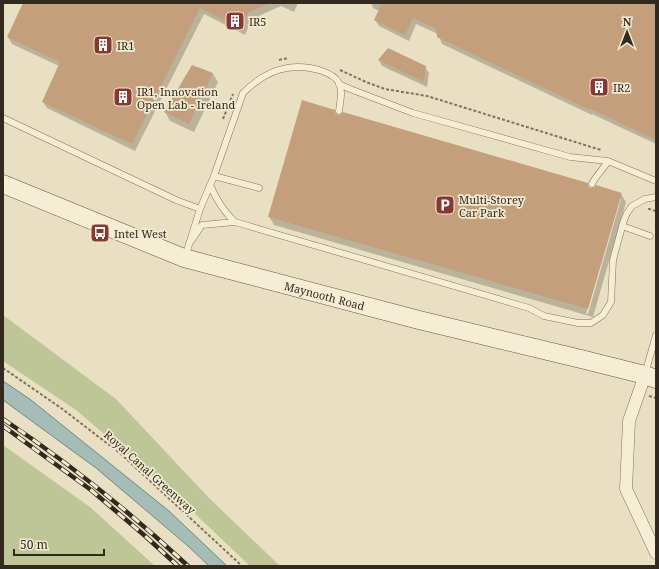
<svg xmlns="http://www.w3.org/2000/svg" width="659" height="569" font-family="'Noto Serif',serif">
  <style>
    .green { fill: #bec698 }
    .water { fill: #a4bdb7; stroke: #6d8a84 }
    .shadow { fill: #0003; fill-rule: evenodd }
    .building { fill: #c49f7c }
    .lines { fill: none; stroke-linecap: round; stroke-linejoin: round }
    .service-casing { stroke: #82725b; stroke-width: 7 }
    .minor-casing { stroke: #82725b; stroke-width: 13 }
    .secondary-casing { stroke: #64543f; stroke-width: 19 }
    .path { stroke: #82725b; stroke-width: 2; stroke-dasharray: 3 2; stroke-linecap: butt }
    .service { stroke: #f5eed5; stroke-width: 6 }
    .minor { stroke: #f5eed5; stroke-width: 12 }
    .secondary { stroke: #f5eed5; stroke-width: 18 }
    .rail-casing { stroke: #332a1e; stroke-width: 4.5 }
    .rail { stroke: #f2ead1; stroke-width: 3; stroke-dasharray: 9; stroke-linecap: butt }
    .labels { text-anchor: middle; dominant-baseline: central; stroke-width: 3.5; stroke-linejoin: round; paint-order: stroke }
    .poi-label { font-size: 11px; fill: #332a1e; stroke: #f2ead1; text-anchor: start }
    .street-label { font-size: 11px; fill: #332a1e; stroke: #f2ead1 }
  </style>
  <rect width="100%" height="100%" fill="#e9e0c3"/>
  <path class="green" d="M 3,315 L 116,399 L 209,498 L 280,566 L 250,566 L 173,493 L 76,410 L 3,361 Z
    M 3,445 L 90,507 L 155,566 L 3,566 Z"/>
  <path class="water" d="M 3,381 L 31,400 L 169,511 L 227,566 L 209,566 L 188,546 L 96,468 L 3,400 Z"/>
  <path class="shadow" d="M 24,3 L 298,3 L 294,12 L 281,6 L 252,19 L 245,35 L 204,14 L 135,151 L 47,108 L 43,102 L 59,66 L 12,44 L 8,37 Z
    M 371,3 L 656,3 L 656,144 L 592,114 L 592,115 L 442,44 L 438,34 L 416,24 L 409,41 L 379,26 L 375,20 L 379,11 L 373,8 Z
    M 379,60 L 425,67 L 429,73 L 427,87 L 382,66 Z
    M 192,66 L 213,74 L 218,82 L 194,132 L 170,121 L 165,112 Z
    M 334,110 L 337,116 L 587,184 L 590,189 L 621,194 L 626,202 L 593,317 L 274,225 L 269,216 ZM 619,199 L 621,199 L 588,314 L 586,314 Z"/>
  <path class="building" d="M 23,3 L 270,3 L 248,13 L 241,29 L 200,8 L 132,144 L 42,102 L 60,62 L 7,37 Z
    M 382,3 L 656,3 L 656,140 L 589,108 L 588,109 L 437,37 L 436,29 L 413,18 L 405,35 L 374,20 Z
    M 388,48 L 426,66 L 424,82 L 378,60 Z
    M 192,65 L 213,73 L 189,124 L 164,112 Z
    M 302,100 L 335,110 L 335,113 L 338,115 L 341,115 L 343,112 L 588,183 L 588,186 L 590,188 L 594,188 L 596,185 L 622,193 L 588,309 L 268,217 Z"/>
  <g class="lines">
    <defs>
      <path id="service" d="M 339,84 L 350,89 L 413,113 L 570,157 L 608,161 L 656,181
        M 3,118 L 176,200 L 200,209 L 214,176 L 243,93 C 266,70 291,61 322,71 C 328,73 336,77 339,83 C 343,91 340,103 339,111
        M 214,176 L 259,188
        M 592,184 C 596,175 603,170 608,161
        M 210,185 C 216,199 223,211 235,222 L 529,308 L 544,316 L 578,323 L 591,323 L 603,315 L 611,302 L 613,260 L 623,223 L 627,213 L 632,206 L 645,199 L 656,197
        M 622,226 L 650,236
        M 189,244 L 202,225 L 235,222
        M 187,251 L 200,209
        M 645,374 L 656,335"/>
      <path id="minor" d="M 645,375 L 629,421 L 626,489 L 656,553"/>
      <g id="secondary">
        <path id="s1" d="M 3,184 L 184,258 L 419,320 L 581,359 L 645,375 L 656,379"/>
      </g>
    </defs>
    <use href="#service" class="service-casing"/>
    <use href="#minor" class="minor-casing"/>
    <use href="#secondary" class="secondary-casing"/>
    <path class="path" d="M 279,60 L 288,58
      M 340,70 L 366,82 L 385,89 L 427,96 L 601,150
      M 223,119 L 233,94
      M 649,208 L 649,209 L 656,211
      M 3,368 L 61,408 L 121,454 L 242,566
      M 649,396 L 656,398"/>
    <use href="#service" class="service"/>
    <use href="#minor" class="minor"/>
    <use href="#secondary" class="secondary"/>
    <defs>
      <path id="rail" d="M 3,419 C 69,463 130,512 188,566
        M 3,426 L 91,490 L 144,535 L 178,566"/>
    </defs>
    <use href="#rail" class="rail-casing"/>
    <use href="#rail" class="rail"/>
  </g>
  <defs>
    <symbol id="building-square" viewBox="-11 -11 22 22"><rect x="-9" y="-9" width="18" height="18" rx="4" fill="#8b3631" stroke="#f2ead1"/><path d="M-4-6H4V6H1V3H-1V6H-4ZM-2.5-4.3h1.7v1.8h-1.7ZM.8-4.3h1.7v1.8H.8ZM-2.5-1h1.7V.8h-1.7ZM.8-1h1.7V.8H.8Z" fill="#fff"/></symbol>
    <symbol id="parking-square" viewBox="-11 -11 22 22"><rect x="-9" y="-9" width="18" height="18" rx="4" fill="#8b3631" stroke="#f2ead1"/><path d="M-3.5-5.5H1a3.5 3.5 0 0 1 0 7H-1V5.5H-3.5ZM-1-3.4V-.6H.8a1.4 1.4 0 0 0 0-2.8Z" fill="#fff"/></symbol>
    <symbol id="bus-square" viewBox="-11 -11 22 22"><rect x="-9" y="-9" width="18" height="18" rx="4" fill="#8b3631" stroke="#f2ead1"/><path d="M-5-6H5V4H4V6H2V4H-2V6H-4V4H-5ZM-3.5-4V0h7V-4ZM-3.5 1.2v1.5H-2V1.2ZM2 1.2v1.5H3.5V1.2Z" fill="#fff"/></symbol>
  </defs>
  <g fill-rule="evenodd">
    <use href="#building-square" x="224" y="10" width="22" height="22"/>
    <use href="#building-square" x="92" y="34" width="22" height="22"/>
    <use href="#building-square" x="588" y="76" width="22" height="22"/>
    <use href="#building-square" x="112" y="86" width="22" height="22"/>
    <use href="#parking-square" x="434" y="194" width="22" height="22"/>
    <use href="#bus-square" x="89" y="222" width="22" height="22"/>
  </g>
  <g class="labels">
    <g class="poi-label">
      <text x="249" y="21">IR5</text>
      <text x="117" y="45">IR1</text>
      <text x="613" y="87">IR2</text>
      <text x="137" y="91">IR1, Innovation<tspan x="137" dy="13">Open Lab - Ireland</tspan></text>
      <text x="459" y="199">Multi-Storey<tspan x="459" dy="13">Car Park</tspan></text>
      <text x="114" y="233">Intel West</text>
    </g>
    <g class="street-label">
      <text stroke="none"><textPath href="#s1" startOffset="341">Maynooth Road</textPath></text>
      <text transform="translate(150 472) rotate(42)">Royal Canal Greenway</text>
    </g>
  </g>
  <rect width="659" height="569" fill="none" stroke="#332a1e" stroke-width="8"/>
  <g transform="translate(627 32)" stroke="#f2ead1" stroke-width="3" paint-order="stroke">
  <path d="M0-3L7 15L0 10L-7 15Z" fill="#332a1e"/>
  <text y="-6" font-size="11" font-weight="bold" text-anchor="middle" fill="#332a1e">N</text>
  </g>
  <path d="M14 549v6h90v-6" fill="none" stroke="#332a1e" stroke-width="2"/>
  <text x="20" y="549" font-size="12" fill="#332a1e" stroke="#f2ead1" stroke-width="3" paint-order="stroke">50 m</text>
</svg>
